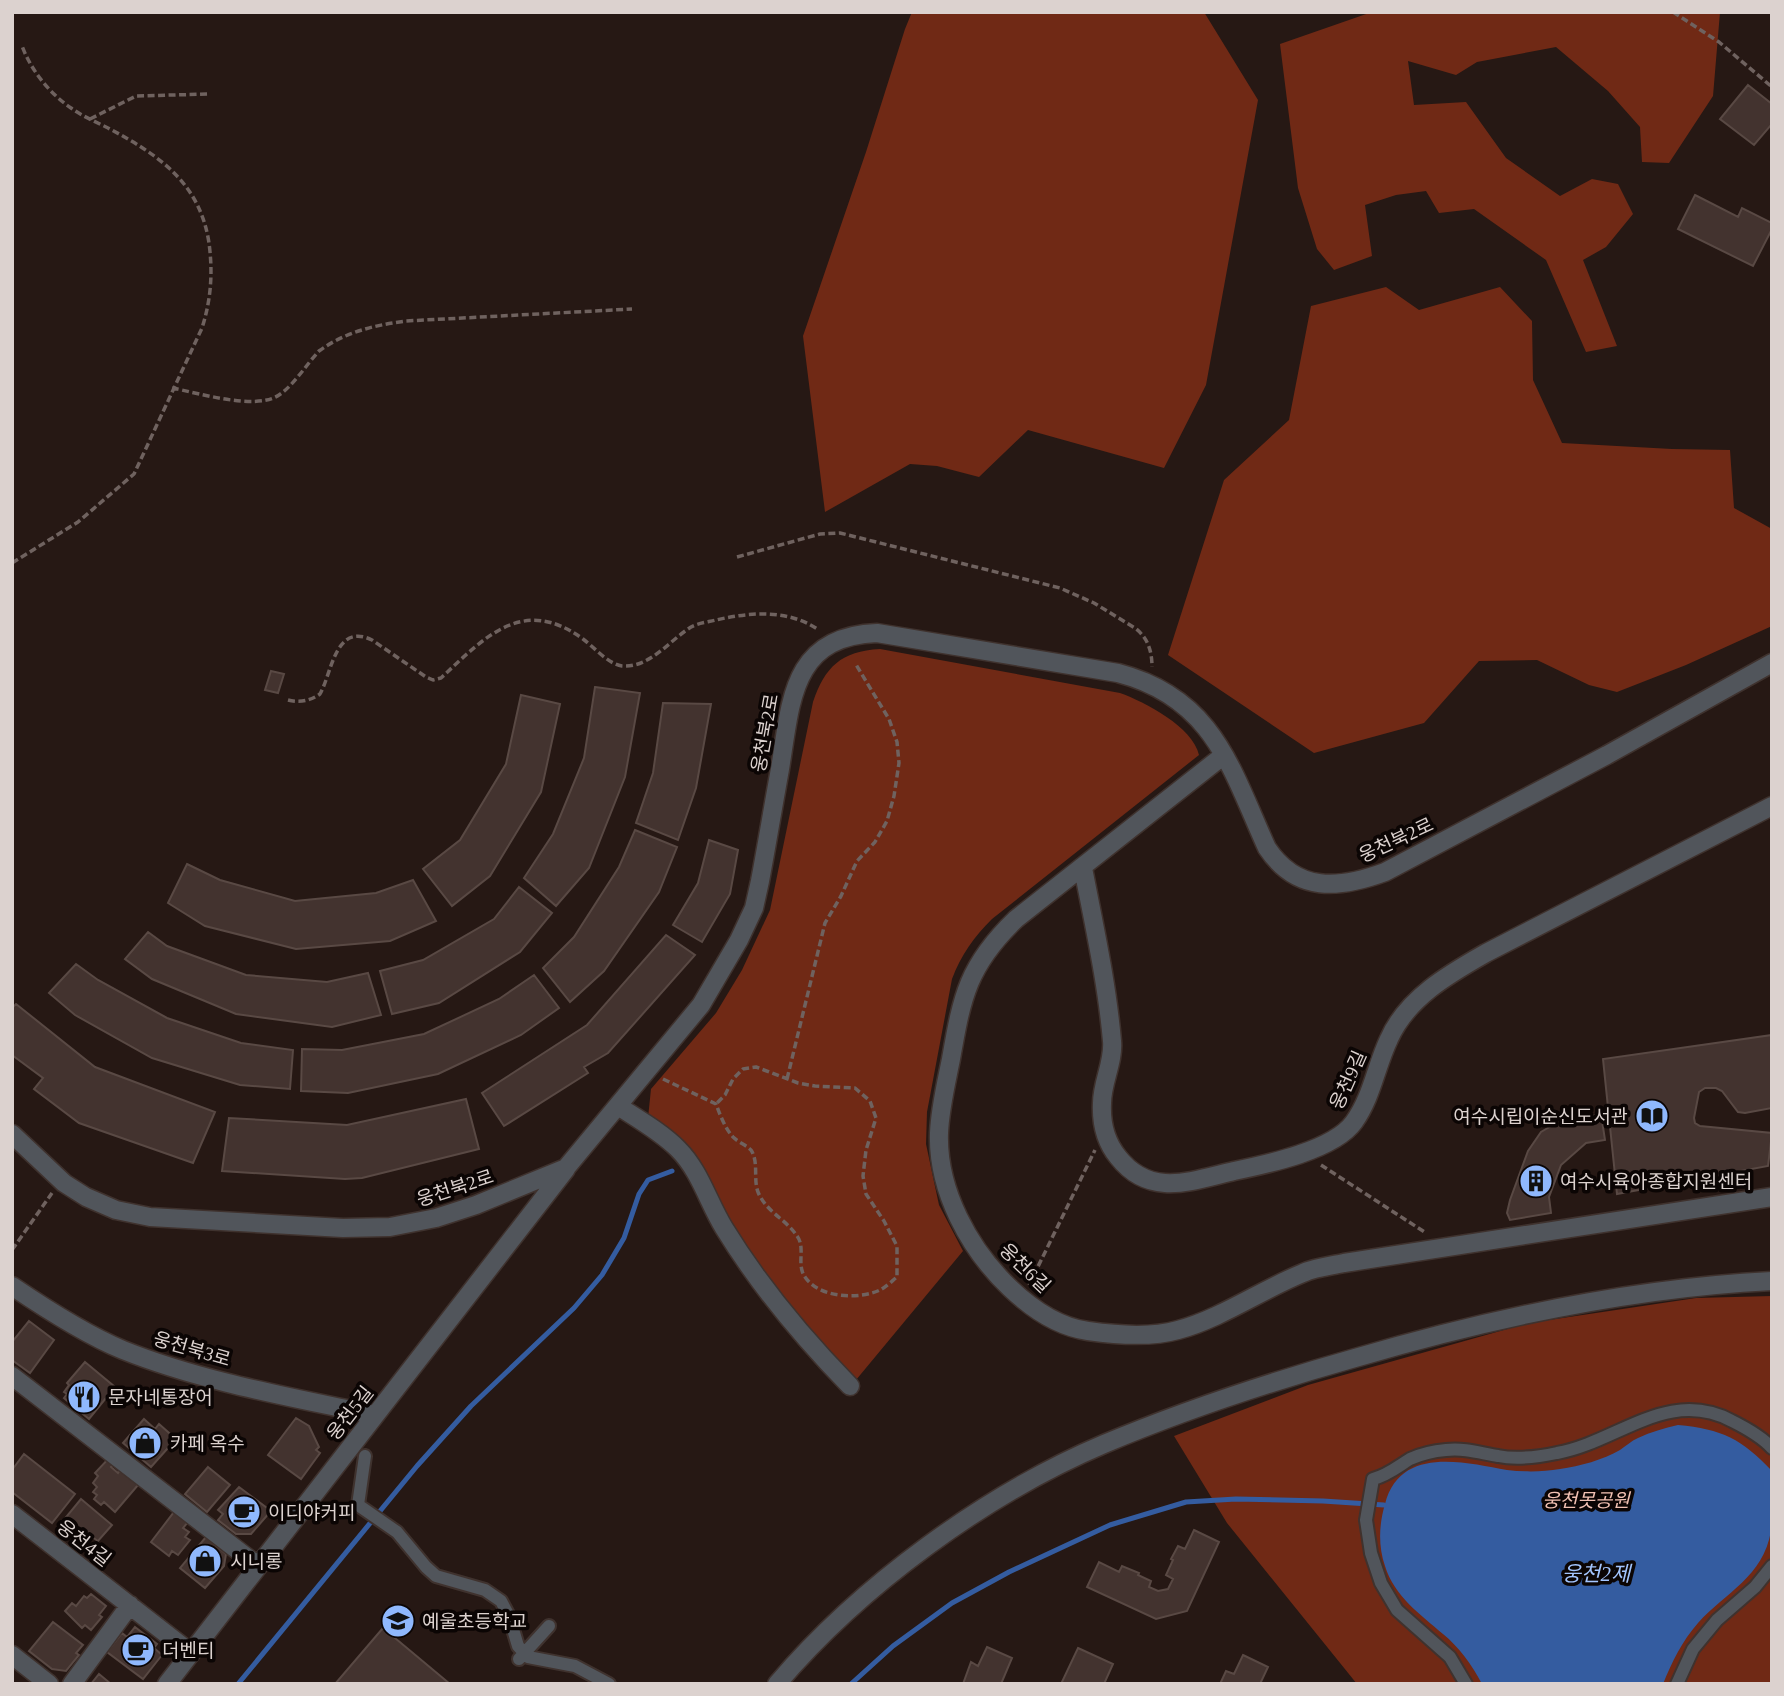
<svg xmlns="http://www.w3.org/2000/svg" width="1784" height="1696" font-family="'Times New Roman','Noto Sans KR',serif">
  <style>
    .green { fill: #702915 }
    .water { fill: #345ca0 }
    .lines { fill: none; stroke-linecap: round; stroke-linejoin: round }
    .stream { stroke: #345ca0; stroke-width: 5 }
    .building { fill: #43332f; stroke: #594944; stroke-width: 2 }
    .pedestrian-casing { stroke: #3f322e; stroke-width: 16 }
    .minor-casing { stroke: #3f322e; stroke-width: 21 }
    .path { stroke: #6f625f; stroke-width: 3.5; stroke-dasharray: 7 3.5; stroke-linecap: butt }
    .pedestrian { stroke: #51555b; stroke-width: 12 }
    .minor { stroke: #51555b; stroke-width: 18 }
    .labels { text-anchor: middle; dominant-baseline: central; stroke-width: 7; stroke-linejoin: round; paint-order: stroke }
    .street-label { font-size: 19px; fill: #dcd2cf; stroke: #0b0504 }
    .poi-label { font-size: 19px; fill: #dcd2cf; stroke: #0b0504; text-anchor: start }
    .park-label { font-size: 19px; font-style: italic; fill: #f1c1b3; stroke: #0b0504 }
    .water-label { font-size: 21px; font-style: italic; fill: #a3c5fe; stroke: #0b0504 }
  </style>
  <rect width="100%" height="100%" fill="#261814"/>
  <path class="green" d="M 912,12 L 1204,12 L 1258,100 L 1206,385 L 1164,468 L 1028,430 L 979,477 L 937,466 L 910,464 L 825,512 L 803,336 L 866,152 L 905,29 Z
    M 1372,12 L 1720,12 L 1713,96 L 1669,163 L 1642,162 L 1640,127 L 1608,91 L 1556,47 L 1477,62 L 1456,75 L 1408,61 L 1414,105 L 1466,102 L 1506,158 L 1560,196 L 1592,179 L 1618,184 L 1633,214 L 1606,247 L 1583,260 L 1617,346 L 1586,352 L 1546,260 L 1474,209 L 1439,213 L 1426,191 L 1396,195 L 1365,205 L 1372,256 L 1334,270 L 1317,249 L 1298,188 L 1280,44 Z
    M 1386,287 L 1419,310 L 1500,287 L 1532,321 L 1533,380 L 1562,443 L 1672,449 L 1730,450 L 1734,508 L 1772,529 L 1772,626 L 1686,665 L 1617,692 L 1589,685 L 1537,660 L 1479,661 L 1424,723 L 1314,753 L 1168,655 L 1224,480 L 1289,420 L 1311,306 Z
    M 880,649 L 1120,693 C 1145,702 1193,727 1199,755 L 992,919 C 974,937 961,955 952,979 L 927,1112 L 926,1144 L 939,1205 L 963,1251 L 856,1380 L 803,1324 L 648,1118 L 651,1089 L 716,1013 L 742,970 L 770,910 L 813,702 C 825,667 841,651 880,649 Z
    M 1772,1296 L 1772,1680 L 1768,1684 L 1357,1684 L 1227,1523 L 1174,1436 L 1308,1385 L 1529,1323 L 1696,1298 Z"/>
  <path class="water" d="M 1678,1425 C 1722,1429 1742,1439 1772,1471 C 1772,1491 1774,1512 1771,1531 C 1763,1577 1726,1592 1698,1623 C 1682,1641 1672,1662 1663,1684 L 1482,1684 C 1472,1665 1459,1647 1443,1634 C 1421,1615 1394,1596 1385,1566 C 1378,1546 1379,1524 1385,1504 C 1400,1446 1463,1462 1507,1470 C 1524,1472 1543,1472 1560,1469 C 1580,1466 1603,1460 1620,1450 C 1626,1446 1631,1441 1638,1438 C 1651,1432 1664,1428 1678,1425 Z"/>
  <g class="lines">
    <path class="stream" d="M 238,1684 L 417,1466 L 471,1406 L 574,1308 L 602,1275 L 624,1238 L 639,1194 L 648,1180 L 672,1171
      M 851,1684 L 893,1646 L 952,1603 L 1009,1572 L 1110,1525 L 1186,1502 L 1236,1499 L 1323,1501 L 1384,1505"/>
  </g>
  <path class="building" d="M 1748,85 L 1772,104 L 1772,124 L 1754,145 L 1720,119 Z
    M 1695,195 L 1738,217 L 1742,208 L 1772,223 L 1772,229 L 1753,266 L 1678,229 Z
    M 271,671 L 284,674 L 278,693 L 265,690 Z
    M 595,687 L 640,693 L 625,777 L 589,868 L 556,906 L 524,878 L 553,834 L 584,758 Z
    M 521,695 L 560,704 L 541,792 L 490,876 L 452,906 L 423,869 L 460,840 L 506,764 Z
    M 663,703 L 711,704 L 696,788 L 678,840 L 636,823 L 653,773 Z
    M 635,830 L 677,847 L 659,892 L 604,971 L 570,1002 L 543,968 L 574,937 L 619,867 Z
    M 709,840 L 738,850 L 730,894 L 702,942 L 673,925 L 698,883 Z
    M 187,864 L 220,880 L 295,901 L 376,893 L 413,880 L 436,921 L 390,941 L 296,949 L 205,926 L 168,903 Z
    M 519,887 L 552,913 L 520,952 L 439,1003 L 392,1014 L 380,971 L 423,960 L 494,919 Z
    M 148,932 L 167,946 L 246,975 L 327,982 L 368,973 L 381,1015 L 332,1027 L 236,1014 L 152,979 L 125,959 Z
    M 666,935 L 695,955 L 608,1053 L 584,1067 L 588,1073 L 504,1126 L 482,1093 L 587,1025 Z
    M 76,964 L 98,980 L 167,1018 L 241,1043 L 293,1050 L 290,1089 L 240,1085 L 152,1058 L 75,1015 L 49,993 Z
    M 534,975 L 559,1008 L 521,1035 L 438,1074 L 348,1093 L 301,1091 L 302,1049 L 342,1050 L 424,1034 L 499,999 Z
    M 16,1004 L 95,1067 L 215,1112 L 193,1163 L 79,1123 L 34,1089 L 43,1078 L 12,1055 L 12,1008 Z
    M 1772,1035 L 1772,1108 L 1745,1113 L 1738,1112 L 1722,1091 L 1716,1088 L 1705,1088 L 1699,1092 L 1694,1118 L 1695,1123 L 1700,1126 L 1772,1133 L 1768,1166 L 1617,1194 L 1603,1059 Z
    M 466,1099 L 479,1149 L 362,1178 L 345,1179 L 222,1171 L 229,1118 L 347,1125 Z
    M 1601,1114 L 1605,1140 L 1586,1143 L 1561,1165 L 1549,1197 L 1551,1213 L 1510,1220 L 1507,1213 L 1510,1200 L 1528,1151 L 1541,1132 L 1560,1121 Z
    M 29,1321 L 54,1340 L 30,1373 L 12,1360 L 12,1342 Z
    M 85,1362 L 115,1387 L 89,1419 L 64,1398 L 67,1394 L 64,1392 L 69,1385 L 67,1383 Z
    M 296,1418 L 309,1426 L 319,1447 L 316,1450 L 320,1453 L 301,1479 L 268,1455 Z
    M 144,1419 L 155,1429 L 159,1424 L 176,1439 L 151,1467 L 123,1443 Z
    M 24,1454 L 75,1494 L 52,1523 L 12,1492 L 12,1470 Z
    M 109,1458 L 115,1463 L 111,1467 L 118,1473 L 121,1469 L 138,1485 L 115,1512 L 104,1502 L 101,1505 L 94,1499 L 97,1495 L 93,1492 L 97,1487 L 93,1483 L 98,1476 L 95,1473 Z
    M 208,1467 L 230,1485 L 207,1512 L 185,1494 Z
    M 239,1487 L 271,1511 L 251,1534 L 236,1534 L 218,1520 L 223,1514 L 218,1510 Z
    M 81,1499 L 112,1525 L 98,1541 L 92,1537 L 89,1540 L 86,1537 L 79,1545 L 58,1527 Z
    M 174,1512 L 188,1522 L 183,1528 L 189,1532 L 185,1537 L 190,1540 L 178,1555 L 172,1551 L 169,1556 L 151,1542 Z
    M 1194,1530 L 1219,1542 L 1187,1611 L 1156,1619 L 1087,1587 L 1099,1562 L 1119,1572 L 1122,1566 L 1139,1573 L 1138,1575 L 1151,1581 L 1149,1587 L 1158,1591 L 1168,1589 L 1173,1579 L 1166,1575 L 1173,1560 L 1171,1559 L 1178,1546 L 1185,1549 Z
    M 206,1537 L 226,1554 L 224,1566 L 205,1588 L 180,1568 Z
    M 91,1594 L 106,1606 L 99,1615 L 102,1617 L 91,1630 L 85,1625 L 82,1628 L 65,1611 L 72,1603 L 76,1606 L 84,1596 L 87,1598 Z
    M 53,1622 L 83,1645 L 76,1653 L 79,1655 L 66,1671 L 52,1669 L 29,1651 Z
    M 135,1627 L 157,1644 L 154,1648 L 162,1655 L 143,1679 L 107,1652 L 122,1633 L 127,1637 Z
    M 383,1628 L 450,1684 L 335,1684 Z
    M 987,1647 L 1012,1658 L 1001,1684 L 963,1684 L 971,1662 L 978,1666 Z
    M 1078,1648 L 1113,1664 L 1104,1684 L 1061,1684 Z
    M 1243,1655 L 1268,1667 L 1260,1684 L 1220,1684 L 1226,1671 L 1234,1674 Z
    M 99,1674 L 111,1684 L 91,1684 Z"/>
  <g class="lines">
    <defs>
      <path id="pedestrian" d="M 365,1456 L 358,1505 L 397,1532 L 426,1567 L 436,1576 L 485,1590 L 501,1601 L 509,1616 L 518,1646 L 528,1657 L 575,1666 L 609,1684
        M 519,1659 L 549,1626
        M 1466,1684 L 1450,1657 L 1397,1610 L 1381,1583 L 1371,1553 L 1366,1520 L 1373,1479 C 1388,1475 1397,1467 1410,1459 C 1421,1454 1434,1451 1446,1450 C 1465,1448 1480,1453 1498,1456 C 1517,1460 1538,1457 1557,1453 C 1618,1442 1668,1387 1732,1421 C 1746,1428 1761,1436 1772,1448
        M 1677,1684 L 1693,1649 L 1717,1620 L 1755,1587 L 1772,1566"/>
      <path id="minor" d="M 1224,755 L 1016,919 C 968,965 962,996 951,1059 C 946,1084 940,1108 939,1133 C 937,1190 969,1249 1010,1288 C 1031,1308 1059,1327 1088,1331 C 1116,1335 1150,1338 1178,1330 C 1222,1318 1261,1290 1303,1273 C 1316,1267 1331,1266 1344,1263 L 1772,1197
        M 1083,868 C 1094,925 1107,983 1112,1041 C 1114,1062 1102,1082 1102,1103 C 1101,1123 1105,1141 1118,1157 C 1150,1198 1191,1181 1234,1171 C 1268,1164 1334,1150 1354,1122 C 1372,1097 1376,1066 1389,1039 C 1407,998 1449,974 1486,953 L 1772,806
        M 618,1106 C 638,1119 661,1132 678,1149 C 700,1171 708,1202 724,1228 C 759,1285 803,1338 850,1386
        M 12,1134 L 64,1183 L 86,1197 L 116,1210 L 150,1217 L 343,1228 L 390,1227 L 436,1218 L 476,1205 L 566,1168 L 701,1005 L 739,940 L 754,908 L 760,881 C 767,844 773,807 780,769 C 791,702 791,636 877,633 L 1118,673 C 1214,698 1231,769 1267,848 C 1297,893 1339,889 1385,872 L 1607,755 L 1772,663
        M 12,1286 C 43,1307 89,1336 123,1350 C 203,1382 291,1397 375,1415
        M 12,1376 L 258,1566
        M 12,1514 L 191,1653
        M 12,1655 L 49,1684
        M 72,1684 L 130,1605
        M 167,1684 L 566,1169
        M 777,1684 C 860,1586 986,1494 1104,1444 C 1185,1410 1270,1382 1355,1358 C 1491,1318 1630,1288 1772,1281"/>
    </defs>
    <use href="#pedestrian" class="pedestrian-casing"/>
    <use href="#minor" class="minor-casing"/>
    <path class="path" d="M 1673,12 L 1719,42 L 1772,87
      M 90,119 L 136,96 L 209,94
      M 172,388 C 199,393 256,411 279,395 C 294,385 306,365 319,351 C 345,332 375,325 406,321 L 632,309
      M 737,557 L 820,534 L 840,533 L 1060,588 L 1094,603 L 1135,628 C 1148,638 1152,651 1152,667
      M 12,563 L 78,522 L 134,474 L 202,328 C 211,300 213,273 209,243 C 200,183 159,155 108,128 C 96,122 82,116 71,108 C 49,93 31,70 22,46
      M 288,700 C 299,703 310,701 320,694 C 332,673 335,622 372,640 L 426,677 L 433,680 L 441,678 C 485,637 523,595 583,639 C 594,647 608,664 622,666 C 650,668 670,640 691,627 C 698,623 708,622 716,620 C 751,612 788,609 819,630
      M 663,1079 L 716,1104 C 720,1115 725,1128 733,1137 C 738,1142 746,1145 751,1150 C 759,1162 753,1179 758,1192 C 766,1212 786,1219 797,1236 C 806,1248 796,1264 805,1277 C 819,1298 859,1300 880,1290 C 886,1287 892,1281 897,1277 L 897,1246 L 884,1221 L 866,1194 L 863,1176 L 866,1150 L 876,1118 L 870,1101 L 855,1088 L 815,1086 L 798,1083 L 756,1067 L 743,1069 L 733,1079 L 725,1095 L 716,1104
      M 787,1079 L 825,923 L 841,896 L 857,861 L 875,842 L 887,821 L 894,796 L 899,763 L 897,742 L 889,719 L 855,663
      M 1321,1165 L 1426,1233
      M 12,1250 L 52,1193
      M 1029,1285 L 1095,1150"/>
    <use href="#pedestrian" class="pedestrian"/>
    <use href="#minor" class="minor"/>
  </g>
  <defs>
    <symbol id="library-disc" viewBox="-11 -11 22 22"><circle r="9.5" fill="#8fb8fd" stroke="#0b0504"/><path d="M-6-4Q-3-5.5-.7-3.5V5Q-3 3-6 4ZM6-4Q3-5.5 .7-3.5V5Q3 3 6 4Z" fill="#111"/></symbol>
    <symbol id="building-disc" viewBox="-11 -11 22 22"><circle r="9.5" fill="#8fb8fd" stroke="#0b0504"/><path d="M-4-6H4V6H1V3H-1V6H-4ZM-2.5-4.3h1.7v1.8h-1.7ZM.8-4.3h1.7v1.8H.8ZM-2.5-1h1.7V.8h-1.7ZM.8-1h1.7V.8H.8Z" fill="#111"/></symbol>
    <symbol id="restaurant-disc" viewBox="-11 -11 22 22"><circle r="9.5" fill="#8fb8fd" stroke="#0b0504"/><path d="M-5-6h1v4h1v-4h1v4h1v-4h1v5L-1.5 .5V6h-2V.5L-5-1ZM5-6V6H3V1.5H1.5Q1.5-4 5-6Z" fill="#111"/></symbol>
    <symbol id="shop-disc" viewBox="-11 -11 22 22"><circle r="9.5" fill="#8fb8fd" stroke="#0b0504"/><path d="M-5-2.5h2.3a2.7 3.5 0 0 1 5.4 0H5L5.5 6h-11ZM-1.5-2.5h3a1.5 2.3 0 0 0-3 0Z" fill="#111"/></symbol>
    <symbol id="cafe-disc" viewBox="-11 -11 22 22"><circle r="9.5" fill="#8fb8fd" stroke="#0b0504"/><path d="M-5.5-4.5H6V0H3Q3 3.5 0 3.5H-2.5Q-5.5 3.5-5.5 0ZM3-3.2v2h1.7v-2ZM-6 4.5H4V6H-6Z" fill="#111"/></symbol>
    <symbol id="school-disc" viewBox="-11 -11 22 22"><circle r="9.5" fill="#8fb8fd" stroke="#0b0504"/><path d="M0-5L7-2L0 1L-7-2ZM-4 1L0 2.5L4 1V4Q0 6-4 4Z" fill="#111"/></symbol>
  </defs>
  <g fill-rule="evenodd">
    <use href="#library-disc" x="1633" y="1097" width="38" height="38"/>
    <use href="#building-disc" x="1517" y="1162" width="38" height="38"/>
    <use href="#restaurant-disc" x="65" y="1378" width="38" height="38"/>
    <use href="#shop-disc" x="126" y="1424" width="38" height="38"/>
    <use href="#cafe-disc" x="225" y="1493" width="38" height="38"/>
    <use href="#shop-disc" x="186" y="1542" width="38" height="38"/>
    <use href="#school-disc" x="379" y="1602" width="38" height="38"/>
    <use href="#cafe-disc" x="119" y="1631" width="38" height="38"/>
  </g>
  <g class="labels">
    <g class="street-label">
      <text transform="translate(765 733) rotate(-80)">웅천북2로</text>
      <text transform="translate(1396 840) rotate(-25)">웅천북2로</text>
      <text transform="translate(1348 1080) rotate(-66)">웅천9길</text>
      <text transform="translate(455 1188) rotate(-18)">웅천북2로</text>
      <text transform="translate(1025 1268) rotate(44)">웅천6길</text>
      <text transform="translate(192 1349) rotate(16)">웅천북3로</text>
      <text transform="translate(350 1413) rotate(-52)">웅천5길</text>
      <text transform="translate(84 1543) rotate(38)">웅천4길</text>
    </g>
    <g class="poi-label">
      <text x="1628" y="1116" text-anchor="end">여수시립이순신도서관</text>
      <text x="1560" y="1181">여수시육아종합지원센터</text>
      <text x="108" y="1397">문자네통장어</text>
      <text x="170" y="1443">카페 옥수</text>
      <text x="268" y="1512">이디야커피</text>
      <text x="230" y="1561">시니롱</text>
      <text x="422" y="1621">예울초등학교</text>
      <text x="162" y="1650">더벤티</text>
    </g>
    <g class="park-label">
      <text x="1586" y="1500">웅천못공원</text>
    </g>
    <g class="water-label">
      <text x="1596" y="1574">웅천2제</text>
    </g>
  </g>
  <rect width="1784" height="1696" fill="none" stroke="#dcd2cf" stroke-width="28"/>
</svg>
